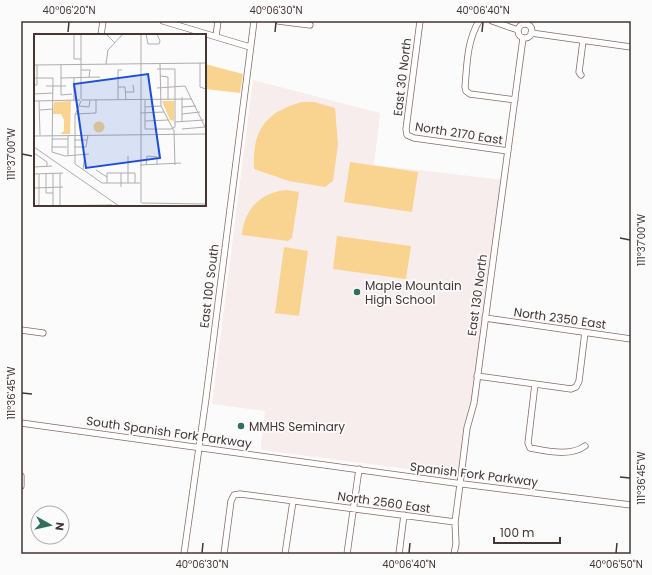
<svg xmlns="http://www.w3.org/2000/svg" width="652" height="575" font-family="Poppins,sans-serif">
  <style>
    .built { fill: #f6edec }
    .green { fill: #f8d490 }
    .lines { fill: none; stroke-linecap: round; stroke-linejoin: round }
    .minor-casing { stroke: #886a67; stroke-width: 7 }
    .minor { stroke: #fff; stroke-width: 5.5 }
    .ticks { fill: none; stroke: #433635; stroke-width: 1.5 }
    .poi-dot { fill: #306f5d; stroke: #fbfbfb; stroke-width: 1.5 }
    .labels { text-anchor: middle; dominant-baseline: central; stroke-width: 3.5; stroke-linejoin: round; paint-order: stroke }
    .street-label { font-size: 12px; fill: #433635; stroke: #fbfbfb }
    .poi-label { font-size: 12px; fill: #433635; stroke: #fbfbfb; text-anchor: start }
    .inset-road { fill: none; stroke: #b1acac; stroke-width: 1 }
    .view { fill: #1d4ed8; fill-opacity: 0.15; stroke: #1d4ed8; stroke-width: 2 }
    .inset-edge { fill: none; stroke: #433635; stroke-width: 2 }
    .neatline { fill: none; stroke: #433635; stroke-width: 1.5 }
    .ticks-label { font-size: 10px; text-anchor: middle; fill: #433635 }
  </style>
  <rect width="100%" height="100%" fill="#fbfbfb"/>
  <path class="built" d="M 253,80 L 380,113 L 374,165 L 504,180 L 462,476 L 262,450 L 261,447 L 265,411 L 212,404 Z"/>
  <path class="green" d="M 205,64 L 243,74 L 240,93 L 205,89 Z
    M 302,102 L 314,102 L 335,108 L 338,144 L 333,181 L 325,187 L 289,181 L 254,169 C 252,131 265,112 302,102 Z
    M 350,162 L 418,172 L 412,212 L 344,202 Z
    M 287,190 L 299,192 L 292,238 L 288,241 L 242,235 C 244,209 261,192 287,190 Z
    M 337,236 L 411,246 L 406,279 L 333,269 Z
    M 284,247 L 308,251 L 299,316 L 275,313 Z"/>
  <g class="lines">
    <defs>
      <path id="minor" d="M 163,21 L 250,47
        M 278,21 L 310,25
        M 420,21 L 406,129 L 407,135 L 414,138 L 508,151
        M 479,21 C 467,41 467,64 465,87 L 466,91 L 470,94 L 515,100
        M 492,21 L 518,30
        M518 31a7 7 0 1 1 14 0a7 7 0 1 1-14 0Z
        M 531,33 L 631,47
        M 101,35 L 103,21
        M 216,36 L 218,21
        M 581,75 L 579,72 L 583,41
        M 485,318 L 631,339
        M 21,330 L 43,333
        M 477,376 L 571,389 L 576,387 L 579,381 L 585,332
        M 535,384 L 528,443 L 530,448 C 547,451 570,457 585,446
        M 21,423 L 455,483 L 631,505
        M 21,476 L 21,486
        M 184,554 L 206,398 L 254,21
        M 224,554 L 231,501 L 234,495 L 240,494 L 455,522
        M 285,554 L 293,501
        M 347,554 L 359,469
        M 399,554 L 404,515
        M 454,554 L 456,544 L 455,522 L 459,492 L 467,428 L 474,403 L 523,38"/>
    </defs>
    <use href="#minor" class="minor-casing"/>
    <use href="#minor" class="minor"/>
  </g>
  <path class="ticks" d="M 68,32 L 69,22M 275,32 L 276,22M 482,32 L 483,22M 22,154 L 32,156M 620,238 L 630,240M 22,393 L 32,394M 620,477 L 630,478M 202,553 L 203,543M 409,553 L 410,543M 616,553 L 617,543"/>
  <g class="poi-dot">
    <circle cx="357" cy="292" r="4"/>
    <circle cx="241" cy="426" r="4"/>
  </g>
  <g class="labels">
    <g class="street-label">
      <text transform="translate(402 77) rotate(-83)">East 30 North</text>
      <text transform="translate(459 133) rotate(9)">North 2170 East</text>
      <text transform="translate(209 286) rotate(-83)">East 100 South</text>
      <text transform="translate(477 295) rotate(-82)">East 130 North</text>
      <text transform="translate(560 318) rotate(8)">North 2350 East</text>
      <text transform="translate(169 432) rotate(8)">South Spanish Fork Parkway</text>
      <text transform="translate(474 474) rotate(7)">Spanish Fork Parkway</text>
      <text transform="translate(384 502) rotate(8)">North 2560 East</text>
    </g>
    <g class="poi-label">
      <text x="365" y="285">Maple Mountain<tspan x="365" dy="14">High School</tspan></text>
      <text x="249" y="426">MMHS Seminary</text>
    </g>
  </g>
  <g transform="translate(34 34)">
    <rect width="172" height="172" fill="#fbfbfb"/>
    <path d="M 37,67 L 36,100 L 26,100 L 30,97 L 30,86 L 27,80 L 19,80 L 20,68 ZM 128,67 L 140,67 L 140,87 L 136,86 ZM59.5 93a5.5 5.5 0 1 1 11 0a5.5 5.5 0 1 1-11 0Z" fill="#f8d490"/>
    <path class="inset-road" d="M 40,0 L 40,25 L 47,25M 47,0 L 47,65M 72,0 L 81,9M 107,0 L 107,169M 112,0 L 114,10 L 125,10 L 126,7 L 123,0M 166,29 L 166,53 L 172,55M 72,30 L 74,16 L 89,0M 126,30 L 127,72 L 140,97 L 141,131M 0,31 L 172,29M 27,31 L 27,61 L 38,60M 47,36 L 56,36 L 55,43M 127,42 L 134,43 L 134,66M 0,44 L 19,44 L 18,118 L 31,122 L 55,120M 27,44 L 66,43M 0,51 L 3,51 L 3,31M 12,52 L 32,52M 84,53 L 91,53 L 92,66M 123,54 L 151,52 L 171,93 L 148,95M 92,58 L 100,58 L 99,51M 0,60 L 19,59M 47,66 L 158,65M 84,66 L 84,36 L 88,36M 111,66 L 111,95 L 137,95 L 141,93 L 141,35 L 123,35M 0,67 L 46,66M 5,67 L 6,101M 40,67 L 40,44M 47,67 L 41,81 L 41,130 L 68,149 L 106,149M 45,72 L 55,73 L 56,66M 111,73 L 127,72M 148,73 L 162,72M 6,76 L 19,75M 106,79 L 130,78M 41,80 L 62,79 L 62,66M 148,80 L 166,78M 111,87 L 135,86M 148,87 L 148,63M 141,88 L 170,86M 34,101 L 34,121M 0,102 L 172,100M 18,105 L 34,105M 40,106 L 53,106M 0,113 L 85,172M 18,113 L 33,113M 40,113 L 52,113 L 54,101M 0,119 L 13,128 L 13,133M 94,122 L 94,149M 106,131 L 147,129M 112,131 L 113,122 L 123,123 L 123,131M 0,133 L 18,132M 49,136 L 51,120M 62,136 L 73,143M 12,139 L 12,159 L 19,159M 26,139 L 26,171M 0,140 L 29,139M 5,140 L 5,172M 73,149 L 73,139 L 101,139 L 101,149M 87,153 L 87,139M 0,154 L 29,153M 108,169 L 172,170M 19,171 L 19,139M 2,172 L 78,171"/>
    <path class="view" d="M 114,40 L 126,124 L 52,134 L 40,50 Z"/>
    <rect width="172" height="172" class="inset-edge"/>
  </g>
  <rect width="652" height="575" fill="none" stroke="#fbfbfb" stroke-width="44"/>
  <g transform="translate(50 525) rotate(98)"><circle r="19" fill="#fbfbfb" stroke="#b1acac"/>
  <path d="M0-3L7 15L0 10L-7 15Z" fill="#306f5d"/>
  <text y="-6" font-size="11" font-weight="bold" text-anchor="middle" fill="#433635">N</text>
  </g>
  <path d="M494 537v6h66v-6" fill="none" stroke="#433635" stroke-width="2"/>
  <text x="500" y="537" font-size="12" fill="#433635" stroke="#fbfbfb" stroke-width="3" paint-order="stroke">100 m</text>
  <rect x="22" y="22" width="608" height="531" class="neatline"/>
  <g class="ticks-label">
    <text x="69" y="14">40°06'20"N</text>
    <text x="276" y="14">40°06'30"N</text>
    <text x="483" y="14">40°06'40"N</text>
    <text transform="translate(11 154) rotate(-90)" y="4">111°37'00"W</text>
    <text transform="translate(641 240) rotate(-90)" y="4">111°37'00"W</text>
    <text transform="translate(11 393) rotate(-90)" y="4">111°36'45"W</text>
    <text transform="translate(641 478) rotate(-90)" y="4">111°36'45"W</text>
    <text x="202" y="568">40°06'30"N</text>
    <text x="409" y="568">40°06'40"N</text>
    <text x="616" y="568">40°06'50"N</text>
  </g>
</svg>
